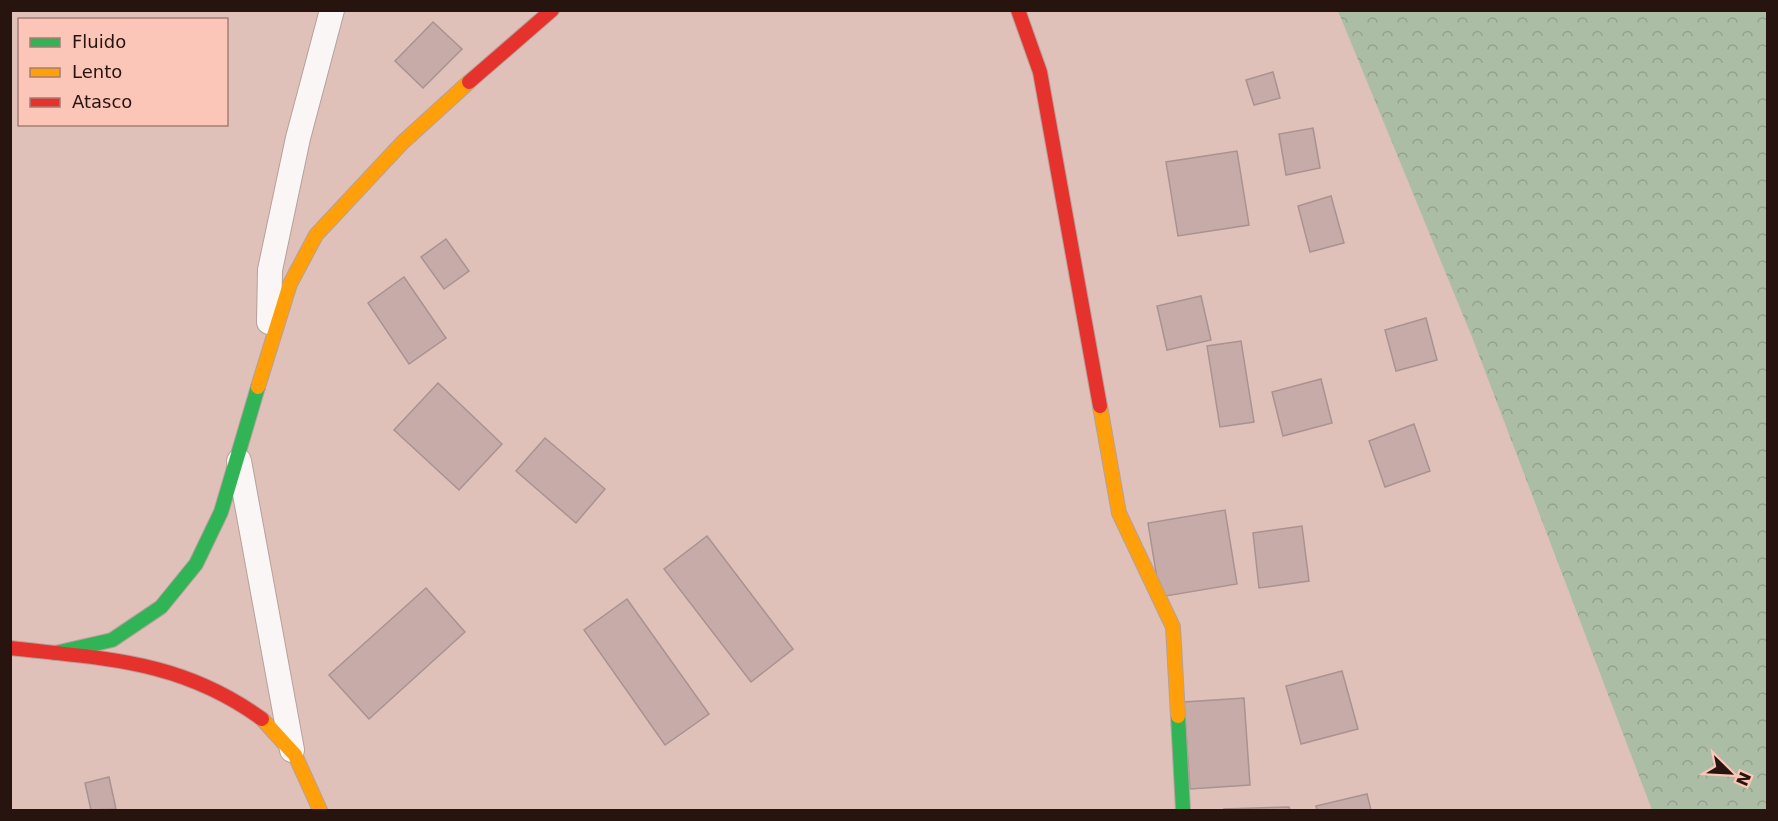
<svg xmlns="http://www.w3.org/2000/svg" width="1778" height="821" font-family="'DejaVu Sans',sans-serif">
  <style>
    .forest { fill: url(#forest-crowns) }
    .building { fill: #c6aba9; stroke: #a99290; stroke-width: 1.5 }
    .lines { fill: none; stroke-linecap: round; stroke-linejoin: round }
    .street-casing { stroke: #b7a09b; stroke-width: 26 }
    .fast-casing { stroke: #b7a09b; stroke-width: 16 }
    .slow-casing { stroke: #b7a09b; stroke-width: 16 }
    .jam-casing { stroke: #b7a09b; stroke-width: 16 }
    .street { stroke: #faf6f5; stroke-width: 24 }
    .fast { stroke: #30b455; stroke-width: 14 }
    .slow { stroke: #ff9f0a; stroke-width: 14 }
    .jam { stroke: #e5322d; stroke-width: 14 }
  </style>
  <defs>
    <pattern id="forest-crowns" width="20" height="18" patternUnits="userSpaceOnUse" patternTransform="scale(1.5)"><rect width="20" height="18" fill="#acbda5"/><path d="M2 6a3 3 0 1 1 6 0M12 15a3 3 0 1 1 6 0" fill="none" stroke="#94a28d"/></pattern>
  </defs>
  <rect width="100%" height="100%" fill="#dfc1ba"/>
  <path class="forest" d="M 1338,11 L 1767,11 L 1767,810 L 1652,810 L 1472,337 Z"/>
  <path class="building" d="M 433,22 L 462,49 L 423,88 L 395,61 Z
    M 1273,72 L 1280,98 L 1254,105 L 1246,80 Z
    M 1313,128 L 1320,168 L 1286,175 L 1279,134 Z
    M 1237,151 L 1249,225 L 1178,236 L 1166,162 Z
    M 1331,196 L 1344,243 L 1310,252 L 1298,206 Z
    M 446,239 L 469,271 L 444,289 L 421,257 Z
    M 404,277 L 446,338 L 409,364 L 368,303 Z
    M 1201,296 L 1211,340 L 1167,350 L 1157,306 Z
    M 1426,318 L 1437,360 L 1396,371 L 1385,330 Z
    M 1241,341 L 1254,422 L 1220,427 L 1207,346 Z
    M 1321,379 L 1332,423 L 1283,436 L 1272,392 Z
    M 438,383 L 502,444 L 459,490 L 394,430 Z
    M 1414,424 L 1430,471 L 1385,487 L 1369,441 Z
    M 545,438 L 605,489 L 576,523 L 516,471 Z
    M 1225,510 L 1237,584 L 1160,597 L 1148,523 Z
    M 1302,526 L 1309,581 L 1259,588 L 1253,533 Z
    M 707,536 L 793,649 L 751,682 L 664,569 Z
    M 426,588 L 465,632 L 369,719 L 329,675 Z
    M 627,599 L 709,714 L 665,745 L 584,630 Z
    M 1342,671 L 1358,729 L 1301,744 L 1286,686 Z
    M 1244,698 L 1250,785 L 1190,789 L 1184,702 Z
    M 109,777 L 116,809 L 91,810 L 85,783 Z
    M 1367,794 L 1371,810 L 1317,810 L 1316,806 Z
    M 1289,807 L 1290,810 L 1224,810 L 1224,809 Z"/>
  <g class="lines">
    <defs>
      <path id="street" d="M 269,322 L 270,270 L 298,138 L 332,10
        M 239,461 L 292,750"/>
      <path id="fast" d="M 55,653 L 112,640 L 161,607 L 196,564 L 221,512 L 258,387
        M 1178,716 L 1183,810"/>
      <path id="slow" d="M 258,387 L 290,284 L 316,235 L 402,143 L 469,82
        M 1100,406 L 1119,513 L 1173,627 L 1178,716
        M 262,719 L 295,755 L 320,810"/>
      <path id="jam" d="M 1018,10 L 1040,72 L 1100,406
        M 469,82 L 552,10
        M 10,648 C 106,659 181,660 262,719"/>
    </defs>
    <use href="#street" class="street-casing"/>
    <use href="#fast" class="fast-casing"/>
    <use href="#slow" class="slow-casing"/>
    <use href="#jam" class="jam-casing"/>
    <use href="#street" class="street"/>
    <use href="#fast" class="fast"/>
    <use href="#slow" class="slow"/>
    <use href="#jam" class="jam"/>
  </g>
  <rect width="1778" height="821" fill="none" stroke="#27140f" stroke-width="24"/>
  <rect x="18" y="18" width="210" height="108" fill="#fbc5b8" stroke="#a67e74" stroke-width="1.5"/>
  <rect x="30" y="38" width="30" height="9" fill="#30b455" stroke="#a67e74" stroke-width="1.5"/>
  <text x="72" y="48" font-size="18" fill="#27140f">Fluido</text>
  <rect x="30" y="68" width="30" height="9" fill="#ff9f0a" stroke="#a67e74" stroke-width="1.5"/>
  <text x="72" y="78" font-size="18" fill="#27140f">Lento</text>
  <rect x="30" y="98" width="30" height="9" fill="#e5322d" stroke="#a67e74" stroke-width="1.5"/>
  <text x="72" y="108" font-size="18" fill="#27140f">Atasco</text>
  <g transform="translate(1730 773) rotate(114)" stroke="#fbc5b8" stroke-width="4.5" paint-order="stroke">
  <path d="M0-4.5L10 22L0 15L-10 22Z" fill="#27140f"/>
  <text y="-9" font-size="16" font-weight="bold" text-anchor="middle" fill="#27140f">N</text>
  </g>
</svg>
